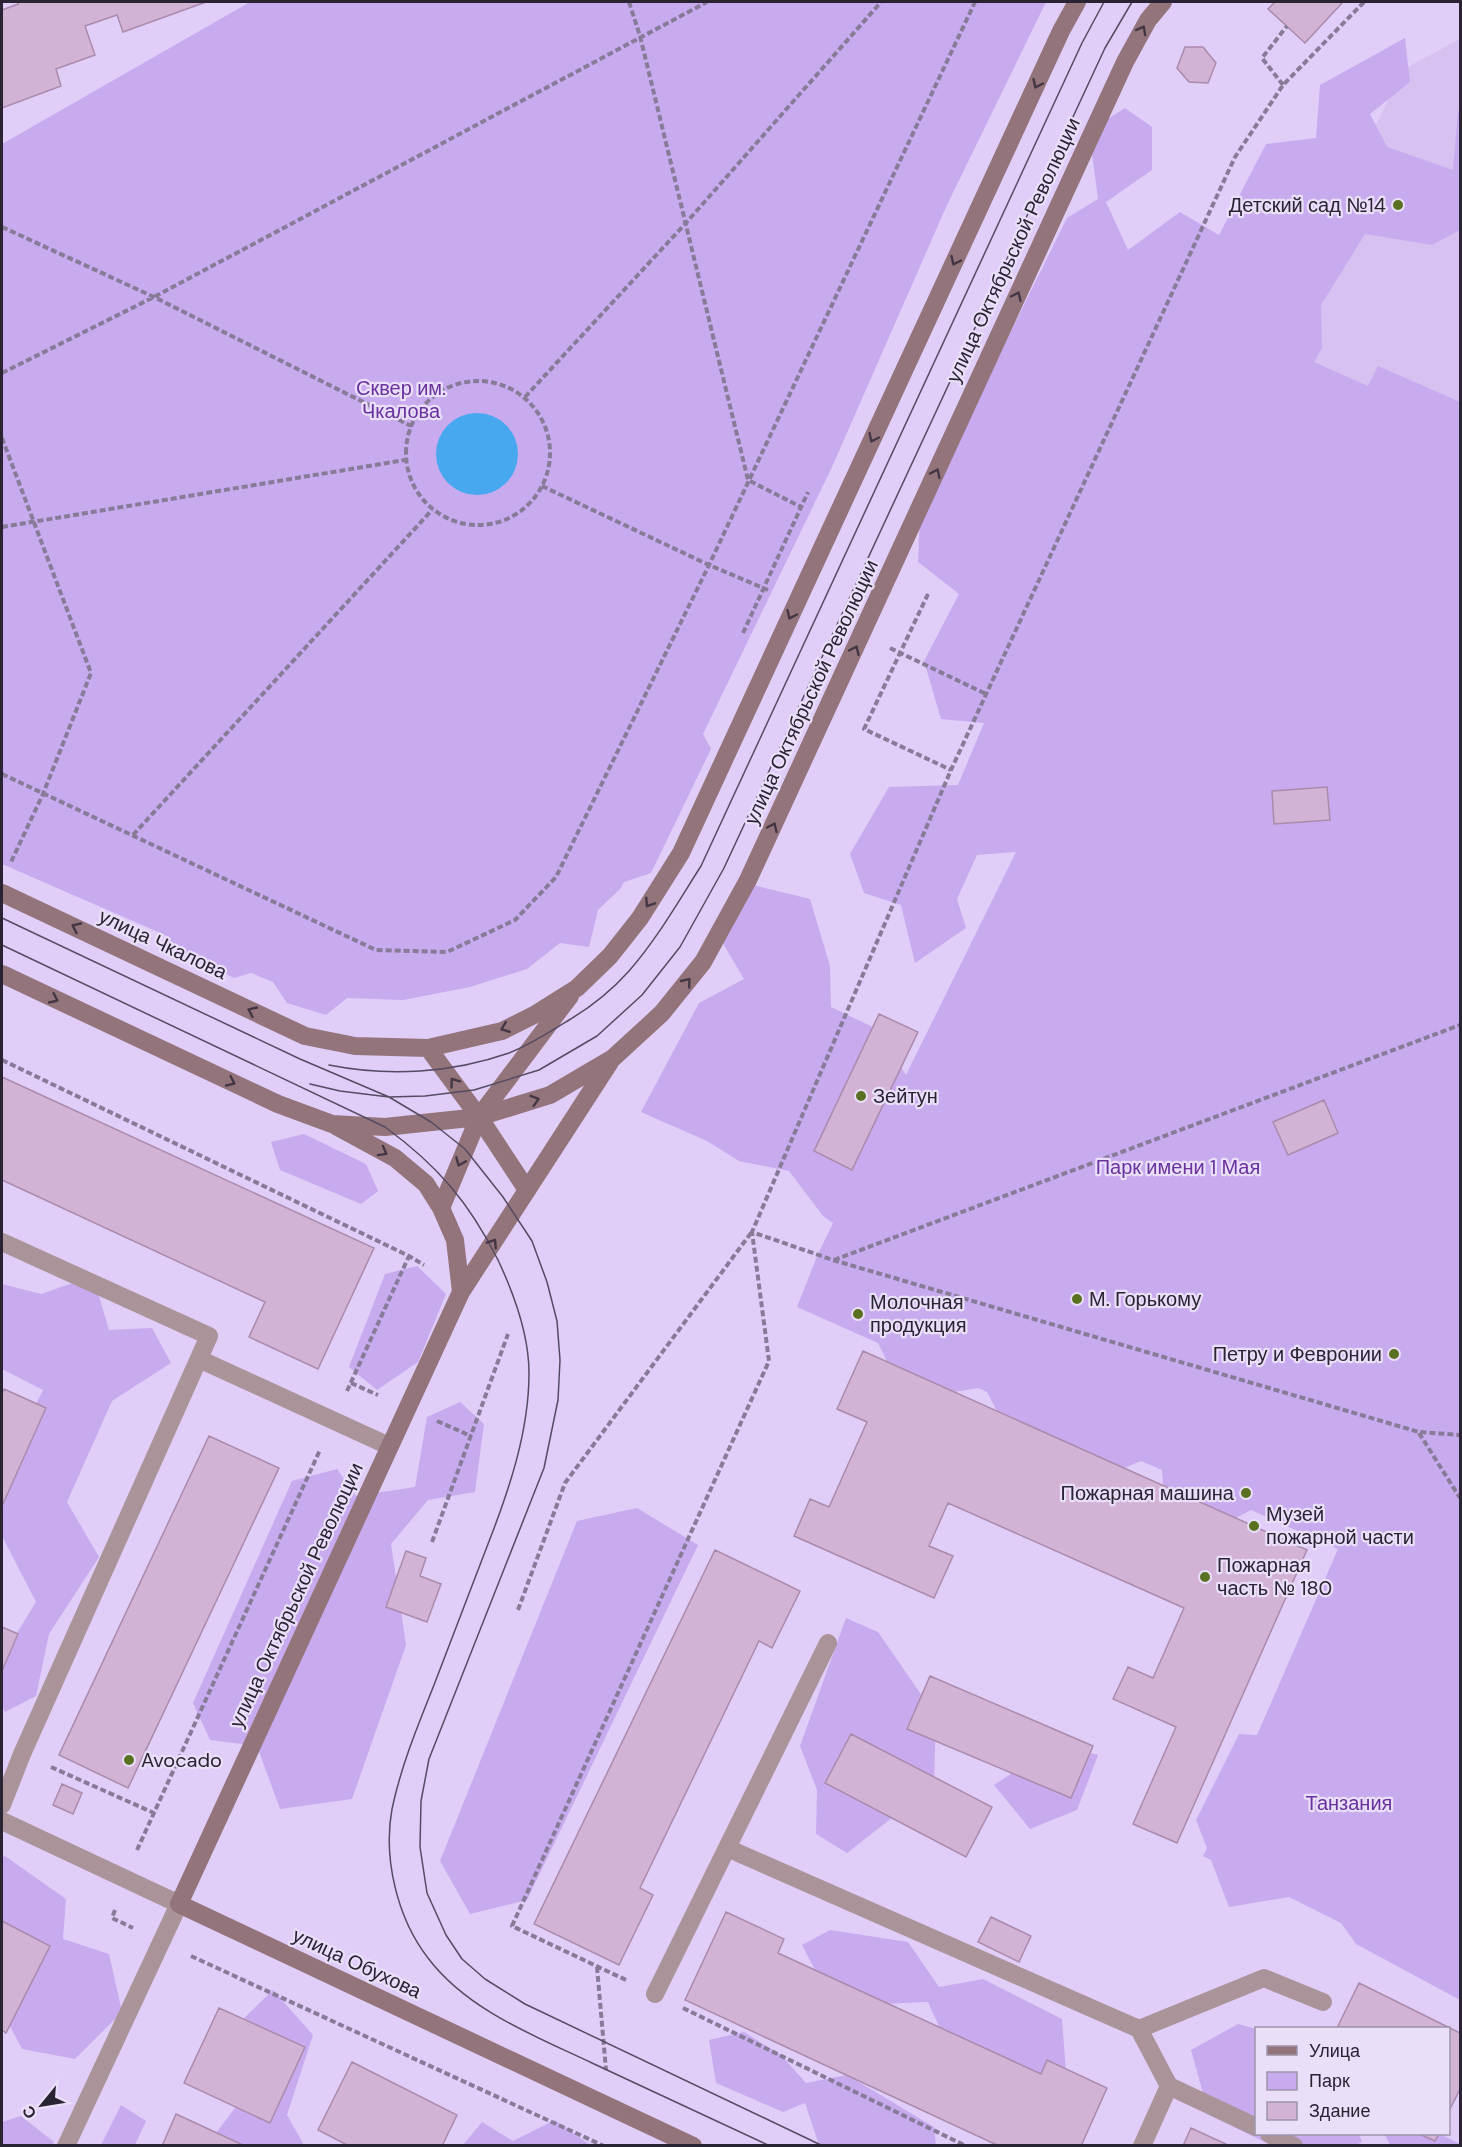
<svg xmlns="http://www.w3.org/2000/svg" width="1462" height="2147" font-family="'DM Sans',sans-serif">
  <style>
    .built { fill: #d6c1f1 }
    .green { fill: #c8aaee }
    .water { fill: #47a8f0 }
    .building { fill: #d2b2d5; stroke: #aa8bac; stroke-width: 1.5 }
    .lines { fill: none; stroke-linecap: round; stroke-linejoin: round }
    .path { stroke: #877b98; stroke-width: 4; stroke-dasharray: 6 3; stroke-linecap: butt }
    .lane { stroke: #ab9499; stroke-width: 18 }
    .street { stroke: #ab9499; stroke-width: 18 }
    .secondary { stroke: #94747b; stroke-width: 18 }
    .tram { stroke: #554b62; stroke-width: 1.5 }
    .oneway { stroke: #443745 }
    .poi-dot { fill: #5a7122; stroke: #eadff9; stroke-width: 2 }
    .labels { text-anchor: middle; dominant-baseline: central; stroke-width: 4.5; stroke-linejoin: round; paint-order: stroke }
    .poi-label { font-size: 20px; fill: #2a2333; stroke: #eadff9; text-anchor: start }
    .street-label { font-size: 20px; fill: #2a2333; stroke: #eadff9 }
    .park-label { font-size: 20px; fill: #69319d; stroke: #eadff9 }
  </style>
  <rect width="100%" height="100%" fill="#e0cef9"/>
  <path class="built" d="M 1460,39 L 1460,426 L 1267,342 L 1404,69 Z"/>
  <path class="green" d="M 250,2 L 1046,2 L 947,205 L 832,467 L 703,734 L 711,749 L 651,873 L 624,882 L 621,888 L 598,910 L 589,947 L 560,943 L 527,969 L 470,987 L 403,1000 L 347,998 L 326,1015 L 287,1003 L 273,982 L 251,973 L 234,978 L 169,946 L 165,935 L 2,864 L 2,144 Z
    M 1405,38 L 1410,82 L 1370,114 L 1387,147 L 1453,170 L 1458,111 L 1460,110 L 1460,230 L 1432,245 L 1365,234 L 1321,305 L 1322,348 L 1314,362 L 1368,386 L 1378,366 L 1460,402 L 1460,2000 L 1356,1944 L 1341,1923 L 1289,1897 L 1229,1907 L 1211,1860 L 1203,1856 L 1207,1848 L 1196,1820 L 1239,1734 L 1257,1735 L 1338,1549 L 1251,1510 L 1198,1538 L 1166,1530 L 1162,1470 L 1141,1461 L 1093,1481 L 1018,1451 L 987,1392 L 978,1388 L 906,1400 L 878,1343 L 797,1307 L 818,1254 L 833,1223 L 823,1216 L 789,1171 L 739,1161 L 707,1141 L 641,1112 L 699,1003 L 744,979 L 718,935 L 745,883 L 810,899 L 830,966 L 831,1007 L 877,1029 L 906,1075 L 1016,852 L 977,855 L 957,899 L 966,928 L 915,963 L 901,905 L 864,893 L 850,854 L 889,787 L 958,785 L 984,723 L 941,719 L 924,661 L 959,594 L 918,562 L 920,515 L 1067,218 L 1098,199 L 1089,131 L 1125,108 L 1152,127 L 1152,170 L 1106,202 L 1128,250 L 1180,212 L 1219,235 L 1266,144 L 1316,138 L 1320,85 Z
    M 304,1134 L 366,1164 L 378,1191 L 361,1204 L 280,1170 L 271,1142 Z
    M 417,1266 L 446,1294 L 418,1362 L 377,1390 L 349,1367 L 385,1274 Z
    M 93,1276 L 109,1330 L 152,1328 L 171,1363 L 112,1401 L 67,1502 L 99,1557 L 49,1634 L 36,1696 L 5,1712 L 2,1707 L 2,1657 L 36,1602 L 2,1536 L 2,1474 L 43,1390 L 2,1369 L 2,1284 L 41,1294 Z
    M 460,1402 L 484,1424 L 475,1492 L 428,1500 L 391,1544 L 406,1645 L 352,1799 L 280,1809 L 257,1746 L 210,1740 L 193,1703 L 292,1481 L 337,1469 L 356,1496 L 415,1487 L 427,1417 Z
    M 637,1508 L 698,1545 L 527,1900 L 470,1914 L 440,1861 L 577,1521 Z
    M 846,1618 L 878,1632 L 936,1716 L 934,1785 L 847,1853 L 816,1834 L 817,1790 L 800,1746 Z
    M 1057,1744 L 1098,1755 L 1077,1810 L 1030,1829 L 994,1785 Z
    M 5,1856 L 66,1899 L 63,1939 L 109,1954 L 122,2012 L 75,2059 L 22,2049 L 2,2011 L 2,1994 L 29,1955 L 2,1955 L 2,1857 Z
    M 830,1930 L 908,1942 L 939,1987 L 983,1979 L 1062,2019 L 1067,2085 L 961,2075 L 928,2002 L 834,2006 L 802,1945 Z
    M 273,1990 L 313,2035 L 287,2115 L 304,2145 L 213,2145 L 210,2141 L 251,2087 L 240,2022 Z
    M 1238,2024 L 1256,2029 L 1256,2134 L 1359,2134 L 1362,2142 L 1354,2146 L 1271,2145 L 1209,2115 L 1191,2050 Z
    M 744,2032 L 781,2055 L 806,2083 L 847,2075 L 934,2127 L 936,2145 L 819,2145 L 805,2103 L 783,2112 L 716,2083 L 709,2040 Z
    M 121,2105 L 146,2121 L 135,2145 L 101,2145 Z
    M 21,2116 L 54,2142 L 52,2145 L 2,2145 L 2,2122 Z
    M 555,2120 L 590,2145 L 463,2145 L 482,2122 L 513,2141 Z
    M 1393,2134 L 1440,2134 L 1460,2144 L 1460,2145 L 1390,2145 L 1385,2135 Z"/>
  <path class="water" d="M436 454a41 41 0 1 1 82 0a41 41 0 1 1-82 0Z"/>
  <path class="building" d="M 17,2 L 206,2 L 123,32 L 117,15 L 85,26 L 95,55 L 56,69 L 61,86 L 2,108 L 2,10 L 18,4 Z
    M 1275,2 L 1343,2 L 1305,43 L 1268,9 Z
    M 1185,47 L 1203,47 L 1216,63 L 1208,83 L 1189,82 L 1177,68 Z
    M 1327,787 L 1330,820 L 1274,824 L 1272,791 Z
    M 879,1014 L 918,1032 L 852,1170 L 814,1151 Z
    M 2,1077 L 374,1248 L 318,1369 L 249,1337 L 265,1302 L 2,1180 Z
    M 1324,1100 L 1338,1133 L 1288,1155 L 1273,1122 Z
    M 863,1351 L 1307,1550 L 1177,1843 L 1133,1824 L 1176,1727 L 1113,1699 L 1128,1667 L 1153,1678 L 1184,1608 L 948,1503 L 929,1546 L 953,1556 L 934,1598 L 794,1536 L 810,1499 L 829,1507 L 867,1422 L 837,1409 Z
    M 4,1389 L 46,1408 L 2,1506 L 2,1394 Z
    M 209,1436 L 279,1468 L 128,1788 L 59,1755 Z
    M 715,1550 L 800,1591 L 772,1648 L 759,1641 L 640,1888 L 653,1895 L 619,1965 L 534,1924 Z
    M 406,1551 L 426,1558 L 420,1576 L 441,1584 L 427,1622 L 386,1607 Z
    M 2,1627 L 18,1634 L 2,1671 Z
    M 930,1676 L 1093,1746 L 1071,1798 L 907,1729 Z
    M 851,1734 L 992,1807 L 966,1857 L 825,1783 Z
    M 62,1784 L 82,1793 L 73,1814 L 53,1805 Z
    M 726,1912 L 784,1939 L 778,1953 L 1041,2074 L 1047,2060 L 1107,2088 L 1081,2146 L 999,2146 L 685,2000 Z
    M 991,1917 L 1031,1936 L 1019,1962 L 978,1942 Z
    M 2,1921 L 50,1946 L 6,2033 L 2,2030 Z
    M 1359,1983 L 1460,2033 L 1460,2089 L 1448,2113 L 1448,2028 L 1337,2028 Z
    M 219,2008 L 305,2047 L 270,2123 L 184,2083 Z
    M 352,2062 L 457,2115 L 442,2146 L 349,2146 L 318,2130 Z
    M 176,2114 L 243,2145 L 243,2146 L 162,2146 Z
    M 1191,2128 L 1230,2146 L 1183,2146 Z
    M 1419,2134 L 1439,2134 L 1435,2141 Z"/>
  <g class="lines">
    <path class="path" d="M 629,2 L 640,36 L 748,480 L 801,507
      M 1364,2 L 1283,85 L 1235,157 L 951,770 L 752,1232 L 833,1260 L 1419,1432 L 1460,1435
      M 1283,85 L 1262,58 L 1287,26
      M 2,227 L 154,297 L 411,426
      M 2,373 L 154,297 L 707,2
      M406 453a72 72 0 1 1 144 0a72 72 0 1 1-144 0Z
      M 525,397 L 685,224 L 881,2
      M 2,438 L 91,673 L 43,794 L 11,862
      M 542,486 L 709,565 L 768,590
      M 2,527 L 405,460
      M 928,594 L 864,729 L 951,770
      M 743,633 L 808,492
      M 890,648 L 986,694
      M 2,774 L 376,950 L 447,952 L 515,920 L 556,877 L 709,565 L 975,2
      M 133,835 L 432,510
      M 2,1060 L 409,1256 L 424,1265
      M 834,1260 L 1460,1025
      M 351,1383 L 378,1395
      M 347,1391 L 409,1256
      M 437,1421 L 471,1436
      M 1419,1433 L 1460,1498
      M 432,1542 L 508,1334
      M 518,1610 L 565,1483 L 751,1233
      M 51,1767 L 154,1813
      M 137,1850 L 320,1450
      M 115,1910 L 112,1918 L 133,1928
      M 191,1956 L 604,2146
      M 597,1967 L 606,2070
      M 626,1980 L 512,1926 L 769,1361 L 752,1232
      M 683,2008 L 966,2146"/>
    <path class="lane" d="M 2,1242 L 209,1336 L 22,1754 L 2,1805
      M 199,1359 L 389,1446
      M 727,1848 L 1139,2029 L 1169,2086
      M 655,1994 L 828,1643
      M 1139,2029 L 1264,1978 L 1323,2002
      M 1269,2134 L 1294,2146
      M 1142,2146 L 1169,2086 L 1256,2127"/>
    <path class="street" d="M 2,1821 L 179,1904 L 66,2146"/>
    <path class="secondary" d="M 2,893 L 305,1036 L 355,1046 L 428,1048 L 502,1031 L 534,1015 L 577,988 L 610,956 L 640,918 L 681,853 L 1061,31 L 1077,2
      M 2,974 L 278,1104 L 332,1124 L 385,1127 L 479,1117 L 550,1095 L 613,1058 L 662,1013 L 703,962 L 748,880 L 1125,62 L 1148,20 L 1163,2
      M 428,1048 L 479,1117 L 527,1190
      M 610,1062 L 461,1292 L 179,1904 L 693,2146
      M 336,1126 L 395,1158 L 426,1184 L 441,1208 L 455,1240 L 461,1292
      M 441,1208 L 479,1117 L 570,996"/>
    <path class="tram" d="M 2,918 L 300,1059 L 389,1097 L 431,1122 L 465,1149 L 503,1197 L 532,1241 L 547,1282 L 557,1321 L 560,1360 L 558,1400 L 544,1468 L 429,1759 L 421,1801 L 420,1847 L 427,1893 L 446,1935 L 462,1959 L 485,1979 L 525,2004 L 823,2146
      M 2,945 L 385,1127 C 437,1165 469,1202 498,1260 C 514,1294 529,1335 529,1373 C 529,1432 509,1490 488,1544 C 470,1591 452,1638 434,1685 C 418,1725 401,1766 392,1809 C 383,1858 397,1918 428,1958 C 467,2010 535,2036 592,2063 C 651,2091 711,2118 770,2146
      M 329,1065 C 389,1077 452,1073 509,1053 C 530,1045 550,1032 569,1020 C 591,1007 612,990 629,971 C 657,939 678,902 701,866 L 1082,43 L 1104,2
      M 310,1084 L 340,1091 L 389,1097 L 425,1096 L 474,1090 L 539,1070 L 597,1036 L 642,995 L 680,947 L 724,868 L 1105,48 L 1132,2"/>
  </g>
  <defs><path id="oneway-chevron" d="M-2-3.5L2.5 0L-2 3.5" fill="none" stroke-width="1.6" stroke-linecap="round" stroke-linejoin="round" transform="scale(1.5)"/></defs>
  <g class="oneway">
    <use href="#oneway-chevron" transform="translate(1142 30) rotate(-61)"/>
    <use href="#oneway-chevron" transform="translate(1037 84) rotate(115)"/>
    <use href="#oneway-chevron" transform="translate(955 261) rotate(115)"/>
    <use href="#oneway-chevron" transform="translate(1017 296) rotate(-65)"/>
    <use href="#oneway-chevron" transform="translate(873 438) rotate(115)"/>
    <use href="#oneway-chevron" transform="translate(936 473) rotate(-65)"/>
    <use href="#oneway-chevron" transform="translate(791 615) rotate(115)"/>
    <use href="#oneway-chevron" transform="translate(855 650) rotate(-65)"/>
    <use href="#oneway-chevron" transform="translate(773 827) rotate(-65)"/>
    <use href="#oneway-chevron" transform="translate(649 903) rotate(123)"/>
    <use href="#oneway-chevron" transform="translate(76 927) rotate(-155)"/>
    <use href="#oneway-chevron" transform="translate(687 982) rotate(-51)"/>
    <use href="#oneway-chevron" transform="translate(54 999) rotate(25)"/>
    <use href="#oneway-chevron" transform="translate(252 1011) rotate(-155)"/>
    <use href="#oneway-chevron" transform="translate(505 1028) rotate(158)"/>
    <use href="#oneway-chevron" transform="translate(231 1082) rotate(25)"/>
    <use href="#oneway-chevron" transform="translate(454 1082) rotate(-126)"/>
    <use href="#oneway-chevron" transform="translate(535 1100) rotate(-17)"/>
    <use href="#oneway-chevron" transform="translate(383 1152) rotate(29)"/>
    <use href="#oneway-chevron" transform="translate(460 1162) rotate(113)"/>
    <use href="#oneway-chevron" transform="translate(493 1243) rotate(-57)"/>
  </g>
  <g class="poi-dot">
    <circle cx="1398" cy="205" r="6"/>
    <circle cx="861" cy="1096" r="6"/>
    <circle cx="1077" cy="1299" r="6"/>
    <circle cx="858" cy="1314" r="6"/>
    <circle cx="1394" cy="1354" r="6"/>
    <circle cx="1246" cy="1493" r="6"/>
    <circle cx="1254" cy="1526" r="6"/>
    <circle cx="1205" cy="1577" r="6"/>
    <circle cx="129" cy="1760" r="6"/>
  </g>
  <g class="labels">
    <g class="poi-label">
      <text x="1386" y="205" text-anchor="end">Детский сад №14</text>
      <text x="873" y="1096">Зейтун</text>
      <text x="1089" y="1299">М. Горькому</text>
      <text x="870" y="1302">Молочная<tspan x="870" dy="23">продукция</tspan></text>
      <text x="1382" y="1354" text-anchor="end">Петру и Февронии</text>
      <text x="1234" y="1493" text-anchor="end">Пожарная машина</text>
      <text x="1266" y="1514">Музей<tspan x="1266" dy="23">пожарной части</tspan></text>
      <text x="1217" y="1565">Пожарная<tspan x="1217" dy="23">часть № 180</tspan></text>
      <text x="141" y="1760">Avocado</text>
    </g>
    <g class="street-label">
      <text transform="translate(1013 250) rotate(-65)">улица Октябрьской Революции</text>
      <text transform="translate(811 692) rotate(-65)">улица Октябрьской Революции</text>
      <text transform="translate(163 944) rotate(25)">улица Чкалова</text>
      <text transform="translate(296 1595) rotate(-65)">улица Октябрьской Революции</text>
      <text transform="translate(357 1963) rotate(25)">улица Обухова</text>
    </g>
    <g class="park-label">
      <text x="401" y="388">Сквер им.<tspan x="401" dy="23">Чкалова</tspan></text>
      <text x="1178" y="1167">Парк имени 1 Мая</text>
      <text x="1349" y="1803">Танзания</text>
    </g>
  </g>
  <rect width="1462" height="2147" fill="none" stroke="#2a2333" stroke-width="6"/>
  <rect x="1255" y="2027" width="195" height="108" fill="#eadff9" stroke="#9d94aa" stroke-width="1.5"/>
  <rect x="1267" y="2046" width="30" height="9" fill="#94747b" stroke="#9d94aa" stroke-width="1.5"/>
  <text x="1309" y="2057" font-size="18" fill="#2a2333">Улица</text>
  <rect x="1267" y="2072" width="30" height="18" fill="#c8aaee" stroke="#9d94aa" stroke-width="1.5"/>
  <text x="1309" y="2087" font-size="18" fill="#2a2333">Парк</text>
  <rect x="1267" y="2102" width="30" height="18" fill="#d2b2d5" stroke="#9d94aa" stroke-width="1.5"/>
  <text x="1309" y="2117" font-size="18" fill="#2a2333">Здание</text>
  <g transform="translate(42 2105) rotate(240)" stroke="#eadff9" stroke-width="4.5" paint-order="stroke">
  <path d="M0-4.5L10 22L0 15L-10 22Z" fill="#2a2333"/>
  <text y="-9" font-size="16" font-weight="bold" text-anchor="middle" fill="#2a2333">С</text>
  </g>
</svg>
